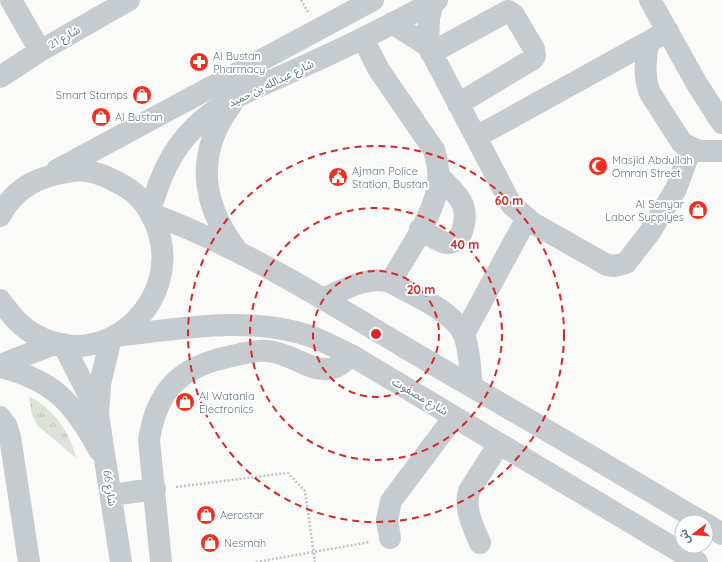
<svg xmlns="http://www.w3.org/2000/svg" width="722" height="562" font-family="Quicksand,'Noto Sans Arabic',sans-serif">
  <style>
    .grass { fill: url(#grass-tufts) }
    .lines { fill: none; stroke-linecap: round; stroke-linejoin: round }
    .path { stroke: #bfc3c5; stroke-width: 2.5; stroke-dasharray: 2 2; stroke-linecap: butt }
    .minor { stroke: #c5cbce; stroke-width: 22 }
    .ring { fill: none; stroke: #d62828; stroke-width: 2; stroke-dasharray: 7 5 }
    .labels { text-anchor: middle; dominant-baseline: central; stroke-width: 4; stroke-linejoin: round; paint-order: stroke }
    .street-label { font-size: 11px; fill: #5e767f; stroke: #fff }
    .poi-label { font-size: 11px; fill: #5e767f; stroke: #fff; text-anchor: start }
    .centre { fill: #d62828; stroke: #fff; stroke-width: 2 }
    .ring-label { font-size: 12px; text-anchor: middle; font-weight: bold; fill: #d62828; stroke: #fff; stroke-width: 4; stroke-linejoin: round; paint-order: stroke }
  </style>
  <defs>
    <pattern id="grass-tufts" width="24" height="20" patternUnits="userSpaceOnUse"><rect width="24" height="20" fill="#dde2d8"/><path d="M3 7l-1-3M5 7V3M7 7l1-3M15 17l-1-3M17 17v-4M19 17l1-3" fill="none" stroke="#b6bcb4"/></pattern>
  </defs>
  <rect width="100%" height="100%" fill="#fafaf8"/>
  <path class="grass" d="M 29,396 C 54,410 69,430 76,458 L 38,426 L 32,415 Z"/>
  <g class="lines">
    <path class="path" d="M 301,0 L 308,12
      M 176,487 L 288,473 L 305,491 L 315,562
      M 256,562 L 370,542"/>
    <path class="minor" d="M 11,0 L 40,51
      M 650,0 L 697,84 L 722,123
      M 392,23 L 428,46 L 511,204 L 531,222 L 607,265 L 614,266 L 626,263 L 650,232 L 676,189 L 691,148
      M 363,39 L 379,70 L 434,150 C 438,163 440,176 437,190 C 431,219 406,256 390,282
      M 648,42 C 646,60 643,76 650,93 L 682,143 L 699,151 L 722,151
      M 428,46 L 429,18 L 433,2
      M 431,53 L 508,11 L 514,15 L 534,49 L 535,56 L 533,59 L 458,104
      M 0,77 L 40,51 L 129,0
      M 231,105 C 195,154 201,203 236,249
      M 476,137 L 668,31
      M 57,170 L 373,0
      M 150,211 C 159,179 171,150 195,127 C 225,97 269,83 306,65 C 351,45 394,23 437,0
      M 152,214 C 241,247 322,298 404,347 C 504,405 603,463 702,522
      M 0,216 C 16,185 41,176 73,171 C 91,168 110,178 124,186 C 139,194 150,210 156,225 C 186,299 105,376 34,334 C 19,326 10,313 0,300
      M 420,229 C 428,233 440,243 448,243 C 464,243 467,216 463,205 C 458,193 447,185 439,176
      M 323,299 C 344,290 367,275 390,282 C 411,294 455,312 464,335 C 470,350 470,370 472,386
      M 464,334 L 527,218
      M 116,336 C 180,329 246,315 310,336 C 324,341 338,349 351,355 L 697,562
      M 111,338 L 100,384 L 98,415 L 121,562
      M 63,344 L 97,411
      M 0,365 L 57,343
      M 0,367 C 53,380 74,403 99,450
      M 0,417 L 6,425 L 10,437 L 29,562
      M 111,495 L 155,489
      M 706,524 L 722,534
      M 390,538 L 387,520 L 391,501 L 454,417
      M 480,543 C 473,526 464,510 469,491 L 499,444
      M 161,562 L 149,440 C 157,388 182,366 232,356 C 244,353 256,350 268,351 C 301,354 322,388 351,355"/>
  </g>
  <g class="ring">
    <circle cx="376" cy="334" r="63"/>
    <circle cx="376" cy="334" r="126"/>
    <circle cx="376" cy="334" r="188"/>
  </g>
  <defs>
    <symbol id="pharmacy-disc" viewBox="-11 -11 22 22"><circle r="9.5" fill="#ef2f22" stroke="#fff"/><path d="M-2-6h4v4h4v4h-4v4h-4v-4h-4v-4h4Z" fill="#fff"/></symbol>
    <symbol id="shop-disc" viewBox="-11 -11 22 22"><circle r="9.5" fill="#ef2f22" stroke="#fff"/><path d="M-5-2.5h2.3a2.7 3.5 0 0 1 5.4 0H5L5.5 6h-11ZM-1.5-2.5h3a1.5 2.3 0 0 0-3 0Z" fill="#fff"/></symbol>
    <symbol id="mosque-disc" viewBox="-11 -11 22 22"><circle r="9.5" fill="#ef2f22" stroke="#fff"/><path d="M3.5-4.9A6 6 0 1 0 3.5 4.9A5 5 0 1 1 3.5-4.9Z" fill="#fff"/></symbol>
    <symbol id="civic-disc" viewBox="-11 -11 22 22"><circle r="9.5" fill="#ef2f22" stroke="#fff"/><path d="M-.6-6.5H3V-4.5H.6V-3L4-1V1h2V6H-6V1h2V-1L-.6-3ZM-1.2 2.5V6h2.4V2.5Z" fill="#fff"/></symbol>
  </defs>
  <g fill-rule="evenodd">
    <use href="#pharmacy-disc" x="188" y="51" width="22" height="22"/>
    <use href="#shop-disc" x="131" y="84" width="22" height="22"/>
    <use href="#shop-disc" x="90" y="106" width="22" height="22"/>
    <use href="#mosque-disc" x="587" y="155" width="22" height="22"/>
    <use href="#civic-disc" x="327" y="166" width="22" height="22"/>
    <use href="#shop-disc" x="687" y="199" width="22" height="22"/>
    <use href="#shop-disc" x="174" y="391" width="22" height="22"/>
    <use href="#shop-disc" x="195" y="504" width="22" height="22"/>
    <use href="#shop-disc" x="199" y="532" width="22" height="22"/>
  </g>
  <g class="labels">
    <g class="street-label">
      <text transform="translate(64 37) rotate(-30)">شارع 21</text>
      <text transform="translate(271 83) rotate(-26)">شارع عبدالله بن حميد</text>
      <text transform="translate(420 396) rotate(31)">شارع مصفوت</text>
      <text transform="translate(110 488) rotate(81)">شارع 66</text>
    </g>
    <g class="poi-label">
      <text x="213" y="56">Al Bustan<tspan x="213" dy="13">Pharmacy</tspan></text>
      <text x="128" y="95" text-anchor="end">Smart Stamps</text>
      <text x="115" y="117">Al Bustan</text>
      <text x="612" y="160">Masjid Abdullah<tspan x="612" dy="13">Omran Street</tspan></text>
      <text x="352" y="171">Ajman Police<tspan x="352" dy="13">Station, Bustan</tspan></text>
      <text x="684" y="204" text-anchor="end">Al Senyar<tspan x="684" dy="13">Labor Supplyes</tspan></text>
      <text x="199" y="396">Al Watania<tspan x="199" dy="13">Electronics</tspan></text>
      <text x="220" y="515">Aerostar</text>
      <text x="224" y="543">Nesmah</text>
    </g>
  </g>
  <circle cx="376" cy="334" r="6" class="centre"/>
  <g class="ring-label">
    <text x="509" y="205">60 m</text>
    <text x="465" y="249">40 m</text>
    <text x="421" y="294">20 m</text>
  </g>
  <g transform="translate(694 534) rotate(254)"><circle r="19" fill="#ffffff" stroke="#bfc8cc"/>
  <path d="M0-3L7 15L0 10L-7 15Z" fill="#ef2f22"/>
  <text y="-6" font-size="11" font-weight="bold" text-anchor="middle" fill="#5e767f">ش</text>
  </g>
</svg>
